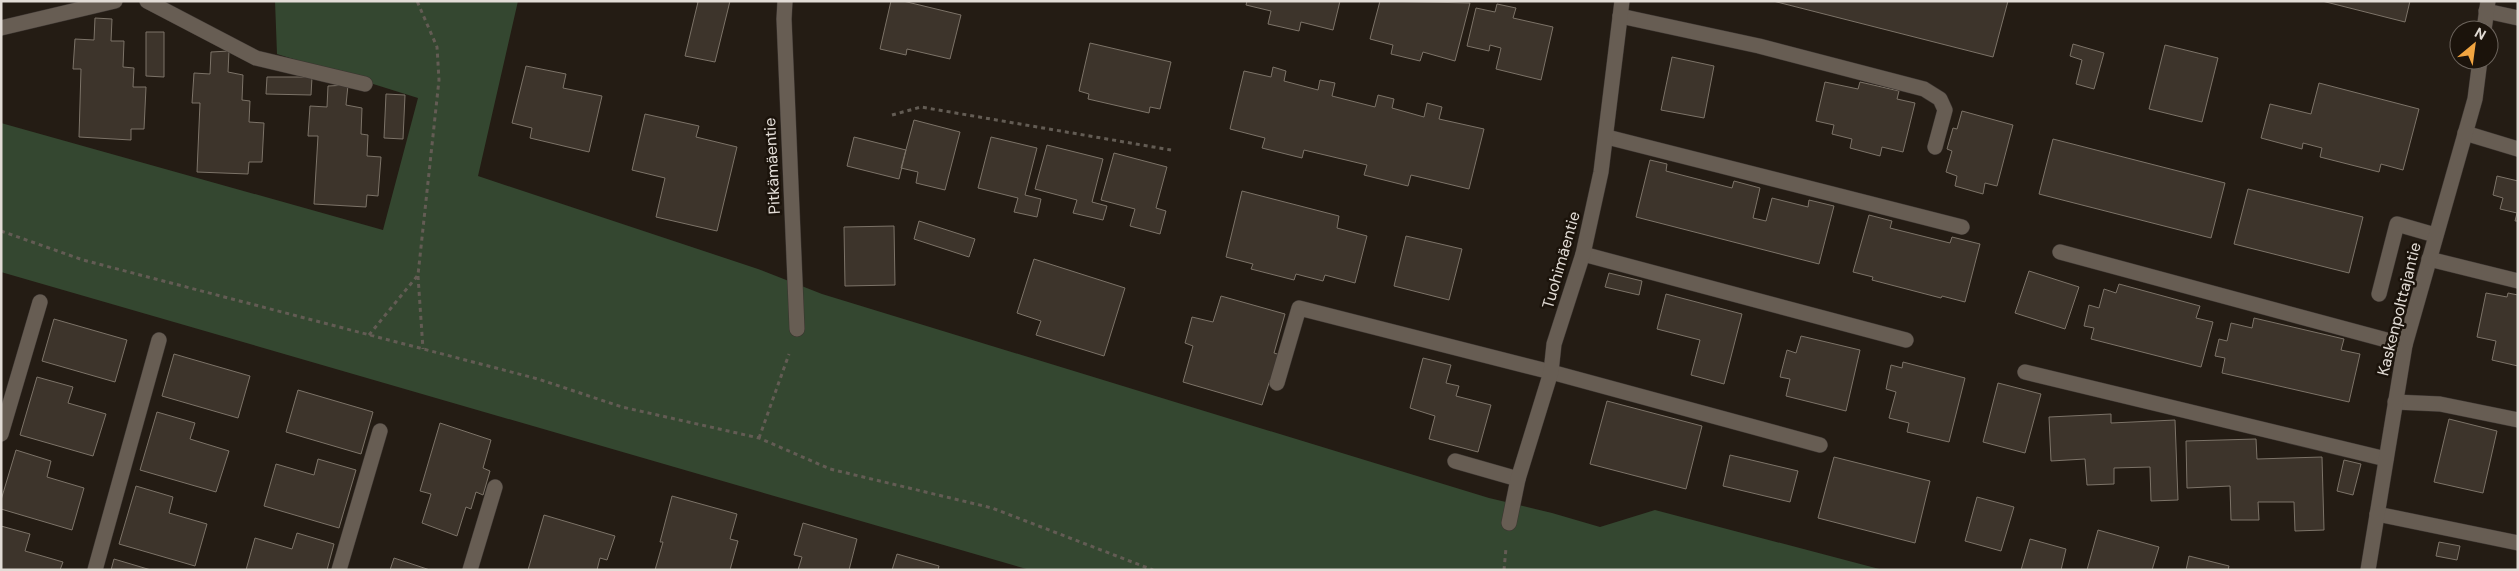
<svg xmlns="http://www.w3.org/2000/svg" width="2519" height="571" font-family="'DM Sans',sans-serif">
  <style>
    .forest { fill: #344730 }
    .building { fill: #3d342b; stroke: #7c7368 }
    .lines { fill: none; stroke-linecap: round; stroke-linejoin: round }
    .lane-casing { stroke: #3c3531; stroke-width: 16 }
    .street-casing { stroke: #3c3531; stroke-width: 16 }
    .path { stroke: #635c54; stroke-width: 3; stroke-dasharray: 4 4; stroke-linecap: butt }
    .lane { stroke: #675d53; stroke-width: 15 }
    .street { stroke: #675d53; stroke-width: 15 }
    .labels { text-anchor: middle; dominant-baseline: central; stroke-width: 5; stroke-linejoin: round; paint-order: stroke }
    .street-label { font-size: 16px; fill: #e2dcd6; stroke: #1b130b }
  </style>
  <rect width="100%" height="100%" fill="#241c14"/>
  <path class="forest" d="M 275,1 L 518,1 L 478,176 L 758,269 L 822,294 L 1489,498 L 1552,513 L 1600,527 L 1655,510 L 1883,570 L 1030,570 L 1,272 L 1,123 L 383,230 L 418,98 L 277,54 Z"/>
  <path class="building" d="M 693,1 L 730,1 L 715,62 L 685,56 L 698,2 Z
    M 891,1 L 903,1 L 961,15 L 950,59 L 907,49 L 906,55 L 880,49 Z
    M 1247,1 L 1340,1 L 1333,30 L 1301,22 L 1299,31 L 1268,24 L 1271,11 L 1246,5 Z
    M 1380,1 L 1470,3 L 1455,61 L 1423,52 L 1420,61 L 1391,54 L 1393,45 L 1370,39 Z
    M 1773,1 L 2008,1 L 1993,57 Z
    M 2322,1 L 2410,1 L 2405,22 Z
    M 1497,4 L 1516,8 L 1513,18 L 1553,27 L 1541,80 L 1496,69 L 1501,48 L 1490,45 L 1489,51 L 1467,46 L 1476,8 L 1495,12 Z
    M 95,18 L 112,19 L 111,41 L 124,41 L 123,67 L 134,68 L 133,87 L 146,87 L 144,129 L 131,129 L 131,140 L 79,137 L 81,69 L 73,69 L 75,39 L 94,40 Z
    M 146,32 L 164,32 L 164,77 L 146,76 Z
    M 1090,43 L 1171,62 L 1160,109 L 1150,107 L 1149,113 L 1088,99 L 1089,94 L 1079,91 Z
    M 2073,44 L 2104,53 L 2094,89 L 2076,84 L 2082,60 L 2070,56 Z
    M 2165,45 L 2218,58 L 2202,122 L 2149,109 Z
    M 229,51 L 228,72 L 243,75 L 242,100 L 250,101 L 249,122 L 264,123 L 262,162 L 249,162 L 248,174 L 197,172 L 200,103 L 192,103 L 194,73 L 210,74 L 211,52 Z
    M 1672,57 L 1714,66 L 1704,118 L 1661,110 Z
    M 526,66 L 566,74 L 563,88 L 602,96 L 589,152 L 530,138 L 532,128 L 512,123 Z
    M 1273,67 L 1286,71 L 1284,81 L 1318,90 L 1320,80 L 1335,83 L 1332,96 L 1375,107 L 1378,95 L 1394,99 L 1392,108 L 1424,117 L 1427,103 L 1442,107 L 1439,119 L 1484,129 L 1469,189 L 1411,175 L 1408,186 L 1364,175 L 1367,165 L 1304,150 L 1302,158 L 1262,148 L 1265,138 L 1230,129 L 1244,71 L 1271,77 Z
    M 267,77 L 312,77 L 311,95 L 266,94 Z
    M 1825,82 L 1858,89 L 1860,82 L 1899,91 L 1897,99 L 1915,103 L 1903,152 L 1882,147 L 1880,156 L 1850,148 L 1852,139 L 1832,134 L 1834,125 L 1816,121 Z
    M 2319,83 L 2419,109 L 2403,170 L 2381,164 L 2379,172 L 2320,157 L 2322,148 L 2303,143 L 2302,149 L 2261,138 L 2270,104 L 2311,114 Z
    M 348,85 L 346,105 L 362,108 L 361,134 L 368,135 L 367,156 L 381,157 L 378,196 L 367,195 L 366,207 L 314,204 L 318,136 L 308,136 L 310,106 L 327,107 L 328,86 Z
    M 386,94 L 405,95 L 403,139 L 384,138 Z
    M 1962,111 L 2013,125 L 1997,186 L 1985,183 L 1983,194 L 1955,186 L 1957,176 L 1946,172 L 1952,151 L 1947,149 L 1953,128 L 1957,129 Z
    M 645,114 L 699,126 L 696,137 L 737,147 L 717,231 L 656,217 L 665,178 L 632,170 Z
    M 914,120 L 960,132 L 945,190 L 916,183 L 918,172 L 901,168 Z
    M 854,137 L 906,150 L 899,179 L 847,166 Z
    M 991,137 L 1037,148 L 1025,195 L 1041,199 L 1037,217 L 1014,212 L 1018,198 L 978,188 Z
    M 2053,139 L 2225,183 L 2211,238 L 2039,194 Z
    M 1047,145 L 1103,159 L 1092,202 L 1107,206 L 1103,220 L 1073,213 L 1077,200 L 1035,189 Z
    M 1114,153 L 1167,167 L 1156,208 L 1166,211 L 1160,234 L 1130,226 L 1135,209 L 1101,200 Z
    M 1650,160 L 1667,164 L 1666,171 L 1732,188 L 1734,181 L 1760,188 L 1753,218 L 1766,221 L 1772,198 L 1808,207 L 1809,200 L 1834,206 L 1819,264 L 1636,217 Z
    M 2497,176 L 2518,181 L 2518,221 L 2515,221 L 2517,213 L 2500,209 L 2503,198 L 2493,195 Z
    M 2248,189 L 2363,217 L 2349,273 L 2234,244 Z
    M 1242,191 L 1339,216 L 1337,228 L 1367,236 L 1355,283 L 1325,275 L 1323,281 L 1296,274 L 1294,280 L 1251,269 L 1253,264 L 1226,257 Z
    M 1869,215 L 1892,221 L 1890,228 L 1950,243 L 1952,237 L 1980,244 L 1965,302 L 1942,296 L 1941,298 L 1872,280 L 1873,277 L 1853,272 Z
    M 919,221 L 975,239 L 969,257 L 914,239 Z
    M 894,226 L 895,285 L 845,286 L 844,227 Z
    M 1406,236 L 1462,249 L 1449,300 L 1394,286 Z
    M 1034,259 L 1125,288 L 1104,356 L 1036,335 L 1041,321 L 1017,313 Z
    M 2029,271 L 2079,287 L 2065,329 L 2015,313 Z
    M 1609,273 L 1642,281 L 1639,295 L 1605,287 Z
    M 2119,284 L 2200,306 L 2196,318 L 2213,322 L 2201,367 L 2091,339 L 2094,328 L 2084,326 L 2089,305 L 2099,308 L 2104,289 L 2116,293 Z
    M 2486,293 L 2507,297 L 2508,293 L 2518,295 L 2518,366 L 2492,360 L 2496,341 L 2477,337 Z
    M 1666,294 L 1742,314 L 1724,384 L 1691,375 L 1700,340 L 1657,329 Z
    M 1221,296 L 1285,314 L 1274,353 L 1284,356 L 1276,382 L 1270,380 L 1262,405 L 1183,382 L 1193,346 L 1185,343 L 1192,317 L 1213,322 Z
    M 2254,318 L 2344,339 L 2341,350 L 2360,354 L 2349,402 L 2222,373 L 2225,358 L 2215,356 L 2219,339 L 2227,341 L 2231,323 L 2252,328 Z
    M 54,319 L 127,340 L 115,382 L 42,361 Z
    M 1801,336 L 1860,350 L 1846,411 L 1786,396 L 1790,379 L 1780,377 L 1787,350 L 1796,353 Z
    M 174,354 L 250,376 L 238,418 L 162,396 Z
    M 1423,358 L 1451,365 L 1446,383 L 1459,386 L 1456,396 L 1491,405 L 1478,452 L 1429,439 L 1435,416 L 1410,408 Z
    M 1903,362 L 1965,378 L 1949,442 L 1907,432 L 1909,423 L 1889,418 L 1896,392 L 1886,389 L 1891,365 L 1902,368 Z
    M 37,377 L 73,387 L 68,403 L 106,414 L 93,456 L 20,435 Z
    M 1998,383 L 2041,394 L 2025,453 L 1983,442 Z
    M 298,390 L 373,412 L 361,454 L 286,432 Z
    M 1607,401 L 1702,426 L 1686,489 L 1590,464 Z
    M 157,412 L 195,423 L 190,439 L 229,451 L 216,492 L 140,470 Z
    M 2111,414 L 2111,423 L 2175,420 L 2178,500 L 2151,501 L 2150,467 L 2114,468 L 2114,484 L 2087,485 L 2085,459 L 2051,461 L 2049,417 Z
    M 2449,419 L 2497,431 L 2483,493 L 2434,482 Z
    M 440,423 L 491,440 L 483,468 L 490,471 L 483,495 L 476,492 L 471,509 L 466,507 L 457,536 L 422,523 L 431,494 L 420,491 Z
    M 2256,439 L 2257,459 L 2322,457 L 2324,530 L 2295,531 L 2294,502 L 2258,502 L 2259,520 L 2231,520 L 2230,486 L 2187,488 L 2186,441 Z
    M 16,450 L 51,461 L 47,477 L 84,488 L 72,530 L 1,509 L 1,500 Z
    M 1730,455 L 1798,471 L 1790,502 L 1723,486 Z
    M 1834,457 L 1930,481 L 1915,543 L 1818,518 Z
    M 318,459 L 356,470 L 339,528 L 264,506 L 276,464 L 314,475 Z
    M 2344,460 L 2361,464 L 2353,495 L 2337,491 Z
    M 136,486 L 173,497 L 169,513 L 207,524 L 195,566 L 119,544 Z
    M 672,496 L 737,514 L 730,539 L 738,541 L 730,570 L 655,570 L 663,542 L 660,542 Z
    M 1977,497 L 2014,507 L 2001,551 L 1965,541 Z
    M 544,515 L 615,536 L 607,560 L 600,558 L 597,570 L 528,570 Z
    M 803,523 L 857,539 L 849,570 L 798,570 L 802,557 L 794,555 Z
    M 1,526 L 30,534 L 25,551 L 63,562 L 60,570 L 1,570 Z
    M 2098,530 L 2159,547 L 2152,570 L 2087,570 Z
    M 297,533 L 334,544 L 327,570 L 246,570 L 255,538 L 292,549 Z
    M 2030,539 L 2066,549 L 2061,570 L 2021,570 Z
    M 2439,542 L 2460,546 L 2457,560 L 2436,556 Z
    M 897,554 L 939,566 L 938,570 L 892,570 Z
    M 2189,556 L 2229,566 L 2228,570 L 2186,570 Z
    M 394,558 L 430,570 L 390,570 Z
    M 114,559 L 151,570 L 111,570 Z"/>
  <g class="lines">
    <defs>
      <path id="lane" d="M 147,1 L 256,58 L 365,84
        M 2486,11 L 2518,18
        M 1620,16 L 1759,46 L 1924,89 L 1940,99 L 1945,110 L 1935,147
        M 1,28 L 115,1
        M 2465,133 L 2518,149
        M 1607,137 L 1962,227
        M 2060,252 L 2405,345
        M 1583,254 L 1906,340
        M 2429,259 L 2518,281
        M 2379,294 L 2397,224 L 2435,235
        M 2025,372 L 2386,459
        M 1277,383 L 1299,308 L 1551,372 L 1820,445
        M 2395,402 L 2440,404 L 2518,420
        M 1,434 L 40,302
        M 1455,461 L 1518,479
        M 2377,514 L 2518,543
        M 95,570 L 159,340
        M 339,570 L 380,431
        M 470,570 L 495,487"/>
      <path id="street" d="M 785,1 L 784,19 L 797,329
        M 2484,30 L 2488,1
        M 1509,523 L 1518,479 L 1551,372 L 1554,344 L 1583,254 L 1601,172 L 1622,1
        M 2368,570 L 2405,345 L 2475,99 L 2480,60"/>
    </defs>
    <use href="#lane" class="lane-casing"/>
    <use href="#street" class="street-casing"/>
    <path class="path" d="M 892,115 L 921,107 L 1171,150
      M 1,231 L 83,260 L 538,379 L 622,407 L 759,438 L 830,469 L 992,508 L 1153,570
      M 418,276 L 423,349
      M 369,335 L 418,275 L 439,80 L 437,47 L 417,1
      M 759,438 L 789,354
      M 1504,570 L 1506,548"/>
    <use href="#lane" class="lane"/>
    <use href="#street" class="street"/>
  </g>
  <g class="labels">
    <g class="street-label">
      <text transform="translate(772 166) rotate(-93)">Pitkämäentie</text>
      <text transform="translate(1561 260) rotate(-74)">Tuohimäentie</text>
      <text transform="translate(2399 309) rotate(-76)">Kaskenpolttajantie</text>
    </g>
  </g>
  <rect width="2519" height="571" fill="none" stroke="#e2dcd6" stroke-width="5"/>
  <g transform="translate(2474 45) rotate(29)"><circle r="24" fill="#1b130b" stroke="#6b635c"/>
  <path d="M0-4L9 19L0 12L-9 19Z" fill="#f2a541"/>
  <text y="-8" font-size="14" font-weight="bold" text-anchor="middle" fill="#e2dcd6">N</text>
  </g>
</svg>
